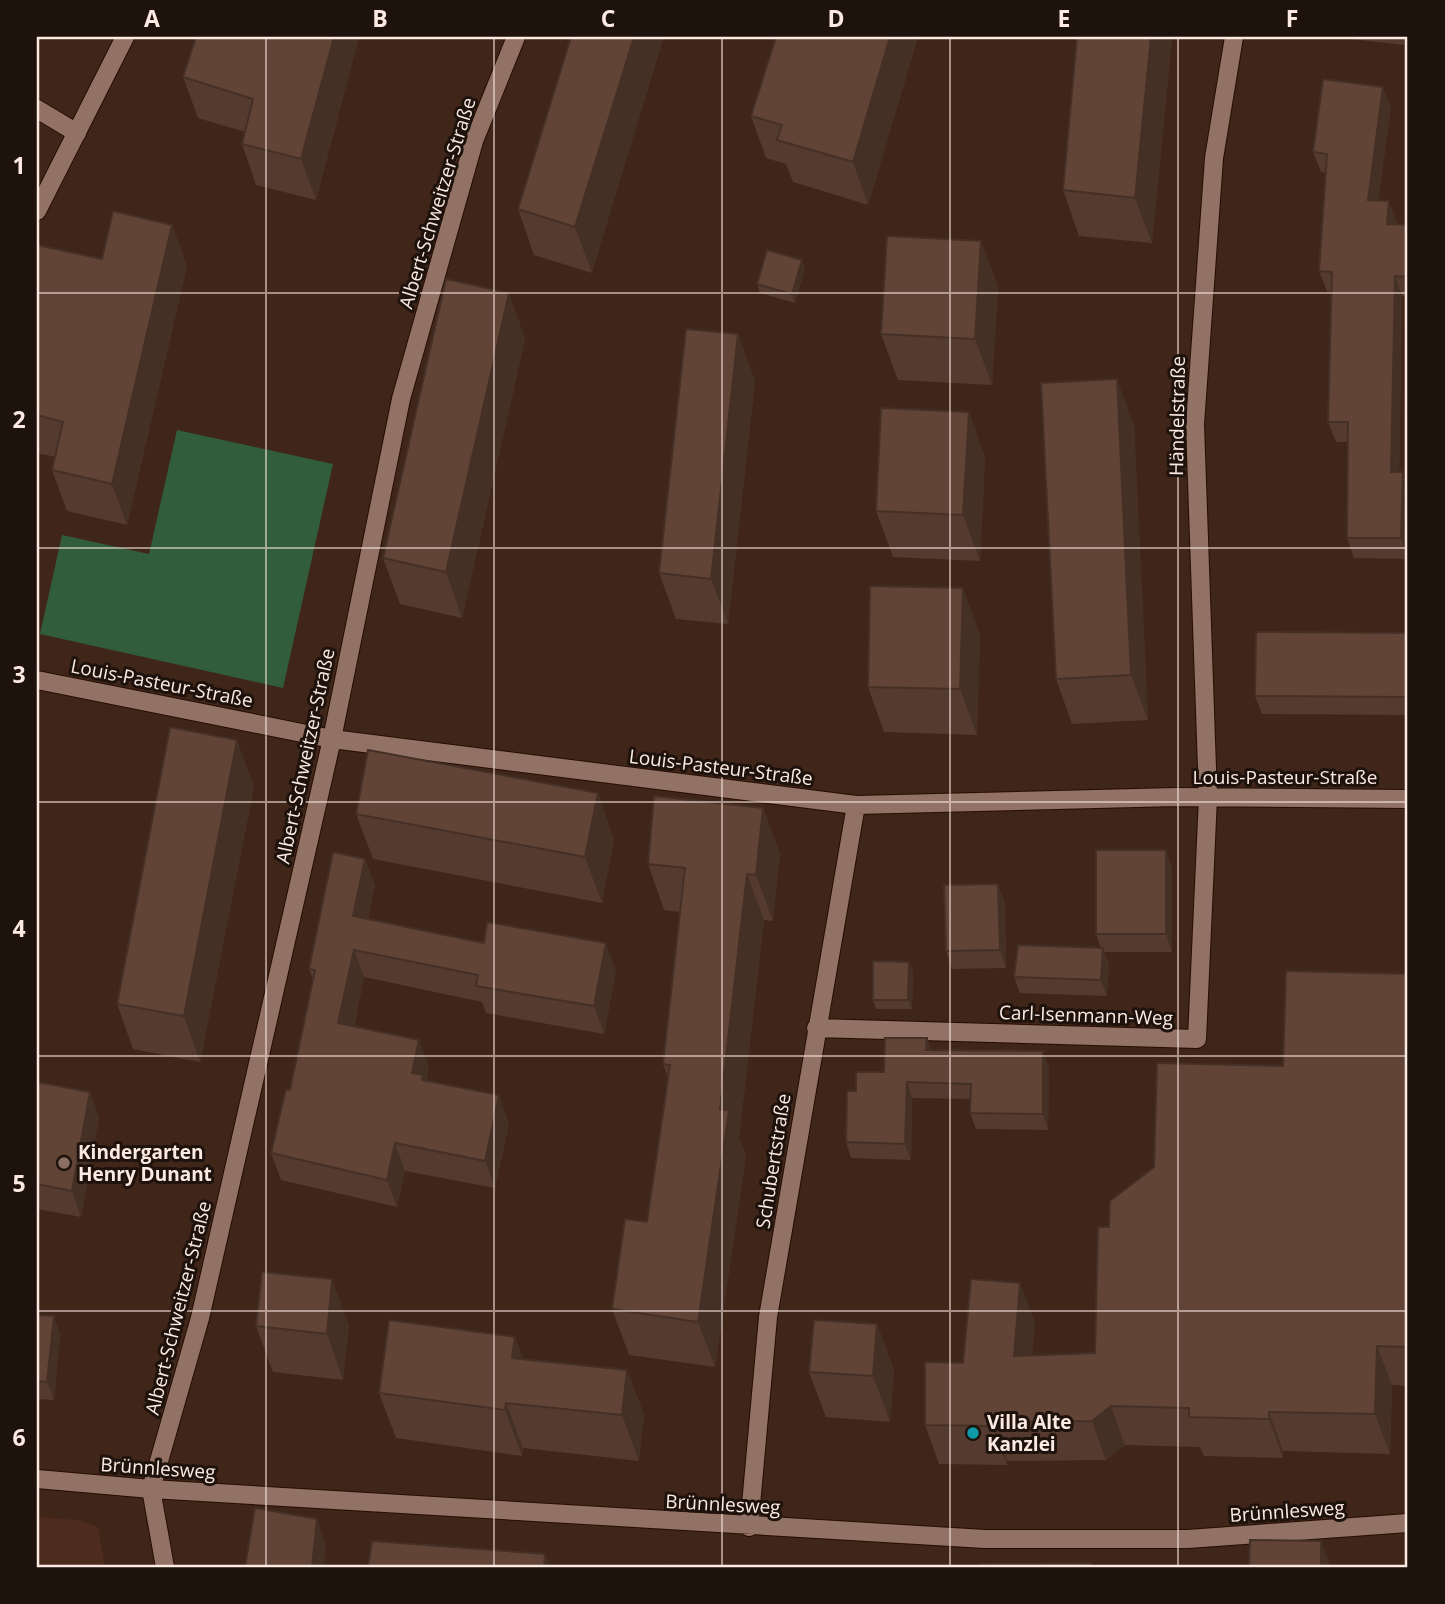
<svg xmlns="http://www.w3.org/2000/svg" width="1445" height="1604" font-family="'Open Sans',sans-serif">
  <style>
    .built { fill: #4d2c1d }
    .green { fill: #315d3c }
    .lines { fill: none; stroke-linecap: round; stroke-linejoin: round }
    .street-casing { stroke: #260d03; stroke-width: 20 }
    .secondary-casing { stroke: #260d03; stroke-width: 20 }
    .street { stroke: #927264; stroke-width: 18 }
    .secondary { stroke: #927264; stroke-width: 18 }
    .wall { fill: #543a2f }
    .shaded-wall { fill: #453026 }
    .building { fill: #624437; stroke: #453026; stroke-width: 2 }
    .grid { fill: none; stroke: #fceae2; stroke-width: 2; stroke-opacity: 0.55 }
    .education-dot { fill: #8d6e63; stroke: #1e120c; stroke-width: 2.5 }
    .culture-dot { fill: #0f9aa8; stroke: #1e120c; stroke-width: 2.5 }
    .labels { text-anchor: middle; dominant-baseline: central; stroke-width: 6; stroke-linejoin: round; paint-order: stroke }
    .street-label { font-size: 19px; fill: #fceae2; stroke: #1e120c }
    .poi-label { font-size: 19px; font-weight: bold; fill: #fceae2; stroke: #1e120c; text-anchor: start }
    .neatline { fill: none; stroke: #fceae2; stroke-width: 2.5 }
    .grid-label { font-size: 23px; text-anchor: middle; font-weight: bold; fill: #fceae2 }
  </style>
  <rect width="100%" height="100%" fill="#402519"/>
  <path class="built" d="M 37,1517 L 78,1520 L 98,1527 L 105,1567 L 37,1567 Z"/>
  <path class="green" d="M 177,430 L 333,464 L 283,688 L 40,634 L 62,535 L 149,554 Z"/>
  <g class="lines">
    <defs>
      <path id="street" d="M 37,109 L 77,133
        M 37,680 L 332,739 L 856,805 L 1176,797 L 1408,799
        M 816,1028 L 1197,1039 L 1208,797 L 1195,424 L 1214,158 L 1234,37
        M 37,1479 L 151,1489 L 985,1539 L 1188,1539 L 1408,1523
        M 749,1527 L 768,1317 L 856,805
        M 165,1567 L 151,1489 L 200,1318 L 332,739 L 401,399 L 474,141 L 516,37"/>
      <path id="secondary" d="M 37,211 L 125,37"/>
    </defs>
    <use href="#street" class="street-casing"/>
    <use href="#secondary" class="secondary-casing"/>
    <use href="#street" class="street"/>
    <use href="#secondary" class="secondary"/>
  </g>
  <path class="wall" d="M 359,37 L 316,200 L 256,185 L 242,144 L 245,132 L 198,118 L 183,77 Z
    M 571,37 L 592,273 L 534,255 L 518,209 Z
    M 776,37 L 918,37 L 868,205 L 793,182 L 786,164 L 766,158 L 751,116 Z
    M 1077,37 L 1172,37 L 1152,243 L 1079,236 L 1063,190 Z
    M 1342,37 L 1404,37 L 1404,45 L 1342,38 Z
    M 1391,107 L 1378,201 L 1389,201 L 1397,222 L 1396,224 L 1408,225 L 1408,297 L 1402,296 L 1399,472 L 1408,488 L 1408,559 L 1354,558 L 1347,538 L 1348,442 L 1336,442 L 1328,422 L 1331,292 L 1327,291 L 1319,271 L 1326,173 L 1321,172 L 1313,152 Z
    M 172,225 L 187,266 L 127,525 L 67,511 L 52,470 L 55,457 L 37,453 L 37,245 L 102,259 Z
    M 981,241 L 998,287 L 992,385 L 898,380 L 881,334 Z
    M 805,269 L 795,303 L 760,293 L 757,284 Z
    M 509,293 L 525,339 L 462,618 L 400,604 L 383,558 Z
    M 755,380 L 728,624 L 676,619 L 659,573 Z
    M 969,412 L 985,458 L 980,561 L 893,557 L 876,511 Z
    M 1134,425 L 1148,720 L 1072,724 L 1056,679 Z
    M 1408,633 L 1408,715 L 1262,714 L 1255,696 Z
    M 980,634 L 977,735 L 884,732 L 868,687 Z
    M 254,786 L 200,1062 L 133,1049 L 117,1004 Z
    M 356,814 L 614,839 L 602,903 L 373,859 Z
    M 780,853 L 773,921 L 764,920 L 739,1137 L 746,1156 L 715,1367 L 629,1355 L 612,1309 L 647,1222 L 668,1078 L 663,1064 L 680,912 L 664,910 L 648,864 Z
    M 365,859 L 375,886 L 368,919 L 616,971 L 604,1034 L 486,1013 L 482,1002 L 364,977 L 354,1026 L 429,1067 L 426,1081 L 509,1123 L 495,1188 L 405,1171 L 397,1207 L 281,1180 L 271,1153 L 290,1090 L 313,980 L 309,969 Z
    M 1172,868 L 1172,952 L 1104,952 L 1109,964 L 1107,996 L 1020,993 L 1014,977 L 1101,948 L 1096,934 Z
    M 1005,902 L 1006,968 L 952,969 L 946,951 Z
    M 909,962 L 913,971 L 912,1009 L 876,1009 L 873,1000 Z
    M 1408,974 L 1408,1386 L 1392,1385 L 1390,1454 L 1283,1451 L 1283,1458 L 1204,1456 L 1200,1447 L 1125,1445 L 1106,1460 L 1007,1461 L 1007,1465 L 939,1464 L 925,1425 L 963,1363 L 1035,1322 L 1032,1356 L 1095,1353 L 1109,1227 L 1154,1167 L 1283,1066 Z
    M 927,1038 L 931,1050 L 1049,1067 L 1048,1130 L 976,1129 L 970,1113 L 971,1099 L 912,1098 L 911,1160 L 851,1158 L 846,1142 L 856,1091 L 884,1072 Z
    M 37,1082 L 90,1092 L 99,1118 L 81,1217 L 37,1209 Z
    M 37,1315 L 60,1334 L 54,1400 L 37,1399 Z
    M 877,1324 L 894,1370 L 890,1422 L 826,1417 L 809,1372 Z
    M 349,1325 L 343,1380 L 273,1372 L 256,1326 Z
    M 515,1337 L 523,1359 L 627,1370 L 644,1415 L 639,1461 L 523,1448 L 522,1456 L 396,1438 L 379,1393 Z"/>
  <path class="shaded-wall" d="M 334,37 L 359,37 L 316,200 L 301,159 Z
    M 634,37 L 664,37 L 592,273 L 575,227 Z
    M 890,37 L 918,37 L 868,205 L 853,162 Z
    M 1151,37 L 1172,37 L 1152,243 L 1135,198 Z
    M 1383,87 L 1391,107 L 1375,220 L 1368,200 Z
    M 1389,201 L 1397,222 L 1395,244 L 1387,224 Z
    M 172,225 L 187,266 L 127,525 L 112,484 Z
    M 981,241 L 998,287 L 992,385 L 975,339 Z
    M 802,260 L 805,269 L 795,303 L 792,294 Z
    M 1395,276 L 1402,296 L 1399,492 L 1391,472 Z
    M 509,293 L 525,339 L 462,618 L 446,572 Z
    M 738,334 L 755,380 L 728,624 L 711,579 Z
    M 1117,379 L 1134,425 L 1148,720 L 1131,675 Z
    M 969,412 L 985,458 L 980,561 L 963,515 Z
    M 1403,472 L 1408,488 L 1408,557 L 1401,538 Z
    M 963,588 L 980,634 L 977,735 L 960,689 Z
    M 237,740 L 254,786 L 200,1062 L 184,1016 Z
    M 598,793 L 614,839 L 602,903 L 585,857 Z
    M 763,808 L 780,853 L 773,921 L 756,875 Z
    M 1166,850 L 1172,868 L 1172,952 L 1166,934 Z
    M 365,859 L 375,886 L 363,944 L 353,916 Z
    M 747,874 L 764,920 L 739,1137 L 746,1156 L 715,1367 L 698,1322 L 720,1109 Z
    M 998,884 L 1005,902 L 1006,968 L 1000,950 Z
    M 606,943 L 616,971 L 604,1034 L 594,1006 Z
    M 1103,948 L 1109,964 L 1107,996 L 1101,980 Z
    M 354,950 L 364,977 L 348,1050 L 338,1023 Z
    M 909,962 L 913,971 L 912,1009 L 908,1000 Z
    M 927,1038 L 932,1054 L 926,1050 Z
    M 419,1040 L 429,1067 L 426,1082 L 412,1073 Z
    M 1043,1051 L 1049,1067 L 1048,1130 L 1043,1114 Z
    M 907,1082 L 912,1098 L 911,1160 L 905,1144 Z
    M 90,1092 L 99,1118 L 81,1217 L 72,1191 Z
    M 499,1095 L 509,1123 L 495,1188 L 485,1161 Z
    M 395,1143 L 405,1171 L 397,1207 L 387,1180 Z
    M 332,1279 L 349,1325 L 343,1380 L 327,1334 Z
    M 1020,1283 L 1035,1322 L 1029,1396 L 1014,1356 Z
    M 54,1316 L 60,1334 L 54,1400 L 47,1382 Z
    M 877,1324 L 894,1370 L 890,1422 L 873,1376 Z
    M 515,1337 L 532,1383 L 512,1358 Z
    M 1377,1346 L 1392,1385 L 1390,1454 L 1375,1414 Z
    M 627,1370 L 644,1415 L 639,1461 L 622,1415 Z
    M 506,1403 L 523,1448 L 522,1456 L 505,1410 Z
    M 1111,1406 L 1125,1445 L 1106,1460 L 1092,1421 Z
    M 1269,1412 L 1283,1451 L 1283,1458 L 1269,1419 Z
    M 992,1422 L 1007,1461 L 1007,1465 L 992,1426 Z
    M 317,1519 L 326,1545 L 324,1567 L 312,1567 Z
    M 1321,1541 L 1331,1567 L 1321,1567 Z
    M 545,1554 L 550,1567 L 544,1567 Z"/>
  <path class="building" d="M 196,37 L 334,37 L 301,159 L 242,144 L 253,99 L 183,77 Z
    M 571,37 L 634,37 L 575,227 L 518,209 Z
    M 776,37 L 890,37 L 853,162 L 777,140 L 782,125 L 751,116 Z
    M 1077,37 L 1151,37 L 1135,198 L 1063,190 Z
    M 1323,79 L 1383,87 L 1368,200 L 1389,201 L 1387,224 L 1408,225 L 1408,277 L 1395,276 L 1391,472 L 1403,472 L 1401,538 L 1347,538 L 1348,422 L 1328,422 L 1332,272 L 1319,271 L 1327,154 L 1313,152 Z
    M 113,211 L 172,225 L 112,484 L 52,470 L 63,422 L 37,415 L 37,245 L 102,259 Z
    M 887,236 L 981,241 L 975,339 L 881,334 Z
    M 767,250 L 802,260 L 792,294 L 757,284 Z
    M 446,279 L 509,293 L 446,572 L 383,558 Z
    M 686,329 L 738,334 L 711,579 L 659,573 Z
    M 1117,379 L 1131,675 L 1056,679 L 1041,383 Z
    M 881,408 L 969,412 L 963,515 L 876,511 Z
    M 870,586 L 963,588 L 960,689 L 868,687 Z
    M 1256,632 L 1408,633 L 1408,697 L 1255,696 Z
    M 170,727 L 237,740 L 184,1016 L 117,1004 Z
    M 368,750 L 598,793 L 585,857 L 356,814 Z
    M 654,796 L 763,808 L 756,875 L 747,874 L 720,1109 L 729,1110 L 698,1322 L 612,1309 L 625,1219 L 647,1222 L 670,1065 L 663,1064 L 685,868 L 648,864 Z
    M 1096,850 L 1166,850 L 1166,934 L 1096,934 Z
    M 333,852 L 365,859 L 353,916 L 484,943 L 487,922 L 606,943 L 594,1006 L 476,986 L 478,975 L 354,950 L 338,1023 L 419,1040 L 412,1073 L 423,1075 L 422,1080 L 499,1095 L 485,1161 L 395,1143 L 387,1180 L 271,1153 L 286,1089 L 290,1090 L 315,970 L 309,969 Z
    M 998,884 L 1000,950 L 946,951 L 944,885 Z
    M 1018,945 L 1103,948 L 1101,980 L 1014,977 Z
    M 873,961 L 909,962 L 908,1000 L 873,1000 Z
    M 1286,971 L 1408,974 L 1408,1347 L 1377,1346 L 1375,1414 L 1269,1412 L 1269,1419 L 1189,1417 L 1189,1408 L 1111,1406 L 1092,1421 L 992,1422 L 992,1426 L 925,1425 L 925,1362 L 963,1363 L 971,1279 L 1020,1283 L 1014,1356 L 1095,1353 L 1098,1227 L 1109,1227 L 1110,1201 L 1154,1167 L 1157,1063 L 1283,1066 Z
    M 885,1038 L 927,1038 L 926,1050 L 1043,1051 L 1043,1114 L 970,1113 L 971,1084 L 907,1082 L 905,1144 L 846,1142 L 847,1091 L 856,1091 L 856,1072 L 884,1072 Z
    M 37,1082 L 90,1092 L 72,1191 L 37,1184 Z
    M 262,1272 L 332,1279 L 327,1334 L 256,1326 Z
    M 37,1315 L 54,1316 L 47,1382 L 37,1381 Z
    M 389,1320 L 515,1337 L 512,1358 L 627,1370 L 622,1415 L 506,1403 L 505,1410 L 379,1393 Z
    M 814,1320 L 877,1324 L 873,1376 L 809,1372 Z
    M 255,1508 L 317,1519 L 312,1567 L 245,1567 Z
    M 1250,1540 L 1321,1541 L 1321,1567 L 1249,1567 Z
    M 372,1541 L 545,1554 L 544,1567 L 368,1567 Z
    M 1091,1563 L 1091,1567 L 980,1567 L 980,1564 Z
    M 671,1565 L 690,1567 L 671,1567 Z"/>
  <path class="grid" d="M 266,37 L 266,1567M 494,37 L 494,1567M 722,37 L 722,1567M 950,37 L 950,1567M 1178,37 L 1178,1567M 37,293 L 1408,293M 37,548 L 1408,548M 37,802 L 1408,802M 37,1056 L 1408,1056M 37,1311 L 1408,1311"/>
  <circle class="education-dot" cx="64" cy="1163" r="7"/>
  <circle class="culture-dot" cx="973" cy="1433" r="7"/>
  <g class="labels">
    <g class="street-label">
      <text transform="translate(437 203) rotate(-73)">Albert-Schweitzer-Straße</text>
      <text transform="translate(1177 416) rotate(-89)">Händelstraße</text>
      <text transform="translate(162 683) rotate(11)">Louis-Pasteur-Straße</text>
      <text transform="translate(305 756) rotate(-78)">Albert-Schweitzer-Straße</text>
      <text transform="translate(721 767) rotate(7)">Louis-Pasteur-Straße</text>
      <text x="1285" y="777">Louis-Pasteur-Straße</text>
      <text transform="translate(1086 1015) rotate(2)">Carl-Isenmann-Weg</text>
      <text transform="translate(773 1161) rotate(-81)">Schubertstraße</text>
      <text transform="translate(178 1308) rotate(-76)">Albert-Schweitzer-Straße</text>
      <text transform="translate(158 1468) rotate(4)">Brünnlesweg</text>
      <text transform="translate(723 1504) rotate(3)">Brünnlesweg</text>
      <text transform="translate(1287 1511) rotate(-4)">Brünnlesweg</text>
    </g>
    <g class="poi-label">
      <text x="78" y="1152">Kindergarten<tspan x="78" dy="22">Henry Dunant</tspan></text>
      <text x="987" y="1422">Villa Alte<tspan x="987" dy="22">Kanzlei</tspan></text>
    </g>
  </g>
  <rect width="1445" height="1604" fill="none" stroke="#1e120c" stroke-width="77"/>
  <rect x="38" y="38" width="1368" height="1528" class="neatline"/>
  <g class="grid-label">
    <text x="152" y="27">A</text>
    <text x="380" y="27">B</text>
    <text x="608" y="27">C</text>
    <text x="836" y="27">D</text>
    <text x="1064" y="27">E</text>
    <text x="1292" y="27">F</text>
    <text x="19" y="174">1</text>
    <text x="19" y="428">2</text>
    <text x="19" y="683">3</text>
    <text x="19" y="937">4</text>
    <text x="19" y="1192">5</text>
    <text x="19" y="1446">6</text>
  </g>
</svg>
